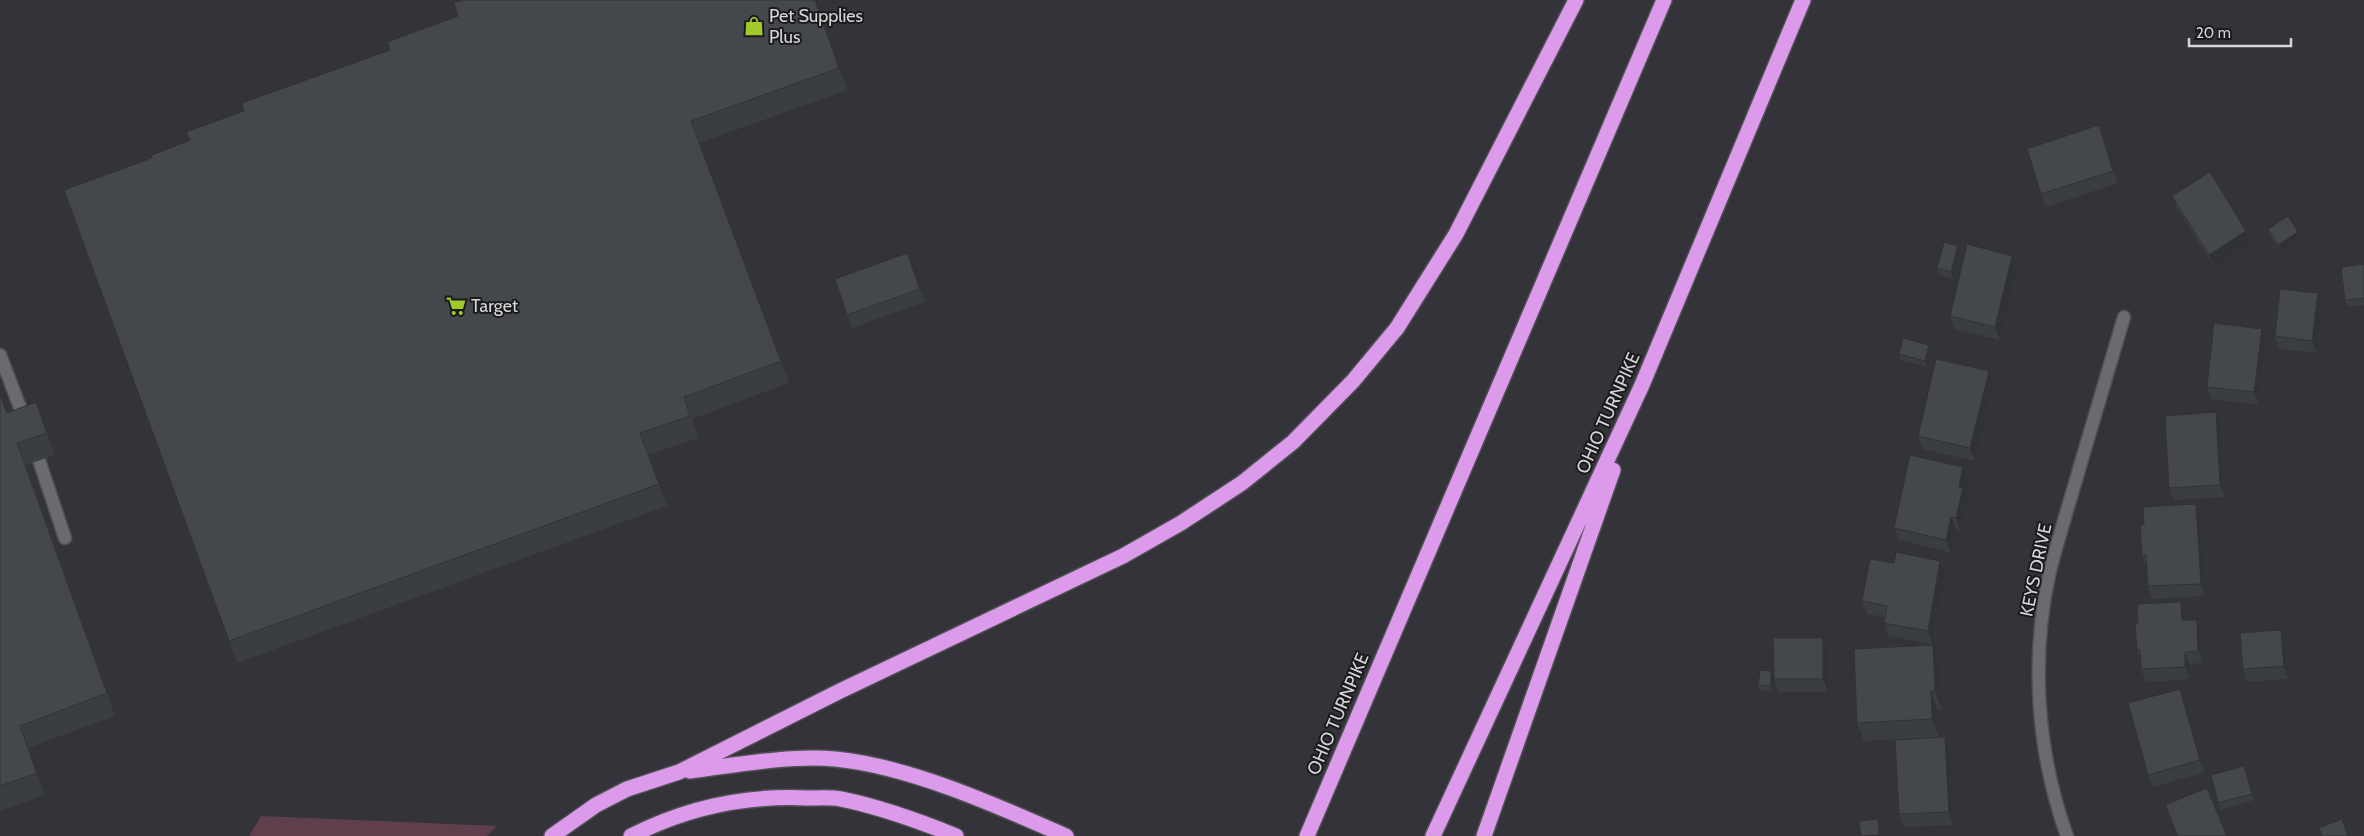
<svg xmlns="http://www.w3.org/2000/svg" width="2364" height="836" font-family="Cabin,sans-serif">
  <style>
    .green { fill: #603f4d }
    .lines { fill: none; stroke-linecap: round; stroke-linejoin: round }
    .service-casing { stroke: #4f4f54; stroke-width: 15 }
    .minor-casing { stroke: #4f4f54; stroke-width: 15 }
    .motorway-casing { stroke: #4f4f54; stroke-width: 18 }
    .service { stroke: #6a6a70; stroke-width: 12 }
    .minor { stroke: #6a6a70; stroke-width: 12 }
    .motorway { stroke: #db9aea; stroke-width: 15 }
    .wall { fill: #3a3e42 }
    .shaded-wall { fill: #303236 }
    .building { fill: #44484d; stroke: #303236 }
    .labels { text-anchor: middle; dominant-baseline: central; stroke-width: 4; stroke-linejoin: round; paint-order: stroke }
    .poi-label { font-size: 18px; fill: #d5d5d8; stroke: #1b1b1e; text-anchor: start }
    .street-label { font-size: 18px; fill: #d5d5d8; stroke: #1b1b1e }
  </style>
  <rect width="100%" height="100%" fill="#343339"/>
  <path class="green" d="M 261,816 L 497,826 L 487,836 L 249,836 Z"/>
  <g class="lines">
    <defs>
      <path id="service" d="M 0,355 L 26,423
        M 39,460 L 65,538"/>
      <path id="minor" d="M 2067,836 C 2037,753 2030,658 2050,571 C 2059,536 2070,501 2080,466 C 2095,416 2110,366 2124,317"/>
      <path id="motorway" d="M 690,771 C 736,765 790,755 835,759 C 909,766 998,806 1066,836
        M 552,836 L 596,805 L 627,789 L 679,772 L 840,691 L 1123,556 L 1181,523 L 1242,483 L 1293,442 L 1353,381 L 1397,328 L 1456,234 L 1576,0
        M 631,836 C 686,808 745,795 807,798 C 818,798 830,797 841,799 C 881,807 919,821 956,836
        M 1307,836 L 1664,0
        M 1433,836 L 1642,385 L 1803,0
        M 1484,836 L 1613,470"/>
    </defs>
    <use href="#service" class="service-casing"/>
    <use href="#minor" class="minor-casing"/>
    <use href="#motorway" class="motorway-casing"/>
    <use href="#service" class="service"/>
    <use href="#minor" class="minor"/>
    <use href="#motorway" class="motorway"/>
  </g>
  <path class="wall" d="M 815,0 L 847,90 L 699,143 L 789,383 L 692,419 L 698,438 L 648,455 L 667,506 L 237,663 L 64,190 L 152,158 L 190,140 L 244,111 L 390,50 Z
    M 2103,138 L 2118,183 L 2046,207 L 2041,194 Z
    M 2172,196 L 2251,244 L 2214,267 L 2177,208 Z
    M 2268,229 L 2298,232 L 2301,238 L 2280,251 L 2270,236 Z
    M 1960,252 L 1953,279 L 1939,275 L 1937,268 Z
    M 907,253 L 925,302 L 852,328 L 835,279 Z
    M 2012,256 L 2017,268 L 2000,340 L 1954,329 L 1950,316 Z
    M 2364,264 L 2364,305 L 2347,307 L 2345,300 Z
    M 2318,293 L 2323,306 L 2317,353 L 2279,349 L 2275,336 Z
    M 2262,329 L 2266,342 L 2259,405 L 2211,399 L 2207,387 Z
    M 1929,345 L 1931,351 L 1927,367 L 1901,360 L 1899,354 Z
    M 1989,371 L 1993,384 L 1975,461 L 1923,449 L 1918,436 Z
    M 0,394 L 7,413 L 36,402 L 55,455 L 26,465 L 115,716 L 28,748 L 45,795 L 0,811 Z
    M 2220,425 L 2225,497 L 2174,500 L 2169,488 Z
    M 1968,479 L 1965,493 L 1968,500 L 1960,530 L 1956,529 L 1951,553 L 1899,540 L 1894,528 Z
    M 2196,504 L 2201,516 L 2205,596 L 2152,599 L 2148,586 L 2146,567 L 2142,555 L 2144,525 Z
    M 1945,573 L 1932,644 L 1888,636 L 1884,623 L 1885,617 L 1867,614 L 1862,601 Z
    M 2181,602 L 2185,615 L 2186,620 L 2201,632 L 2203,663 L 2189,664 L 2190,679 L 2146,682 L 2141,669 L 2141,661 L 2137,650 L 2138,623 Z
    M 2281,630 L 2285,642 L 2288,679 L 2247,682 L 2243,669 Z
    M 1933,645 L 1939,663 L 1942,709 L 1937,709 L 1939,737 L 1864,741 L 1857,723 Z
    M 1827,650 L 1828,692 L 1779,692 L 1774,679 Z
    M 1771,671 L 1774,678 L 1773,692 L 1761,691 L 1758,685 Z
    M 2180,689 L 2185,701 L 2205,772 L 2153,787 L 2148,775 Z
    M 1949,750 L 1953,825 L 1904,827 L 1899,814 Z
    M 2246,772 L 2254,800 L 2221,810 L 2218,803 Z"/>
  <path class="shaded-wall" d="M 2099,125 L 2103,138 L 2118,183 L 2113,171 Z
    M 2246,231 L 2251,244 L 2214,267 L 2209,255 Z
    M 2298,232 L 2301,238 L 2280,251 L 2278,245 Z
    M 1958,246 L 1960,252 L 1953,279 L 1951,272 Z
    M 2012,256 L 2017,268 L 2000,340 L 1995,327 Z
    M 2318,293 L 2323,306 L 2317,353 L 2312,341 Z
    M 2262,329 L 2266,342 L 2259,405 L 2254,392 Z
    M 1929,345 L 1931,351 L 1927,367 L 1925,361 Z
    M 1989,371 L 1993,384 L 1975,461 L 1970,448 Z
    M 2216,412 L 2220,425 L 2225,497 L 2220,485 Z
    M 1963,467 L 1968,479 L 1965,493 L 1968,500 L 1960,530 L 1956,518 L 1959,487 Z
    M 2196,504 L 2201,516 L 2205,596 L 2201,584 Z
    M 1951,517 L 1956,529 L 1951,553 L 1946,540 Z
    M 1940,561 L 1945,573 L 1932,644 L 1928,631 Z
    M 2181,602 L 2185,615 L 2187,633 L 2182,620 Z
    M 2197,620 L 2201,632 L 2203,663 L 2198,651 Z
    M 2281,630 L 2285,642 L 2288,679 L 2284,666 Z
    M 1823,638 L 1827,650 L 1828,692 L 1823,679 Z
    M 1933,645 L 1939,663 L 1942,709 L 1935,691 Z
    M 2185,652 L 2189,664 L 2190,679 L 2185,667 Z
    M 1771,671 L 1774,678 L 1773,692 L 1771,686 Z
    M 2180,689 L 2185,701 L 2205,772 L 2200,760 Z
    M 1931,691 L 1937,709 L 1939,737 L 1932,719 Z
    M 1945,737 L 1949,750 L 1953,825 L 1949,812 Z
    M 1878,819 L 1880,825 L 1881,836 L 1879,835 Z"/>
  <path class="building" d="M 462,0 L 815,0 L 839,68 L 691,121 L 781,361 L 684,397 L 690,416 L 640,433 L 659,484 L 229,641 L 64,190 L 152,158 L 152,155 L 190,140 L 186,132 L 244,111 L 242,103 L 390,50 L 387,42 L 458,16 L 454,3 Z
    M 2099,125 L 2113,171 L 2041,194 L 2027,149 Z
    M 2210,172 L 2246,231 L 2209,255 L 2172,196 Z
    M 2288,216 L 2298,232 L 2278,245 L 2268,229 Z
    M 1944,242 L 1958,246 L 1951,272 L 1937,268 Z
    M 1967,244 L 2012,256 L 1995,327 L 1950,316 Z
    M 907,253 L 920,289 L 847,315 L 835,279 Z
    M 2364,264 L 2364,298 L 2345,300 L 2341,267 Z
    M 2280,289 L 2318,293 L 2312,341 L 2275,336 Z
    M 2214,323 L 2262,329 L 2254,392 L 2207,387 Z
    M 1903,338 L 1929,345 L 1925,361 L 1899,354 Z
    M 1936,359 L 1989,371 L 1970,448 L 1918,436 Z
    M 0,394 L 7,413 L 36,402 L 47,433 L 17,443 L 107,693 L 20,726 L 37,773 L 0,786 Z
    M 2216,412 L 2220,485 L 2169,488 L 2165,416 Z
    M 1910,455 L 1963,467 L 1959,487 L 1963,488 L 1956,518 L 1951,517 L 1946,540 L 1894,528 Z
    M 2196,504 L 2201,584 L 2148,586 L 2146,555 L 2142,555 L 2140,525 L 2144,525 L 2143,507 Z
    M 1896,552 L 1940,561 L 1928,631 L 1884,623 L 1887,606 L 1862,601 L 1870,559 L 1894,563 Z
    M 2181,602 L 2182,620 L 2197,620 L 2198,651 L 2185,652 L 2185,667 L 2141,669 L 2140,650 L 2137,650 L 2135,623 L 2138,623 L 2137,604 Z
    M 2281,630 L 2284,666 L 2243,669 L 2240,633 Z
    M 1773,638 L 1823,638 L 1823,679 L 1774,679 Z
    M 1933,645 L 1935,691 L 1931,691 L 1932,719 L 1857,723 L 1854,649 Z
    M 1760,670 L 1771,671 L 1771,686 L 1758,685 Z
    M 2180,689 L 2200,760 L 2148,775 L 2128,703 Z
    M 1945,737 L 1949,812 L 1899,814 L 1895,740 Z
    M 2244,766 L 2252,794 L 2218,803 L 2211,775 Z
    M 2207,788 L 2227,836 L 2178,836 L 2165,805 Z
    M 1878,819 L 1879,835 L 1861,836 L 1859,821 Z
    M 2342,819 L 2348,836 L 2322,836 L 2319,828 Z"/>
  <defs>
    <symbol id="shop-bare" viewBox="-9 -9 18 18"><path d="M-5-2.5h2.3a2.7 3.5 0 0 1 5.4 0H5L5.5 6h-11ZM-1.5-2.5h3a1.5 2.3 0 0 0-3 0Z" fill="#a1c92a" stroke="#1b1b1e" stroke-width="2.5" paint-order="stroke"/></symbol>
    <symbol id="supermarket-bare" viewBox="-9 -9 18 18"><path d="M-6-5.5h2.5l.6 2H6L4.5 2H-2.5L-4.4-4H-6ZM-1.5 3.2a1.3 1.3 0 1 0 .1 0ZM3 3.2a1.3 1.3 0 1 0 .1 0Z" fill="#a1c92a" stroke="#1b1b1e" stroke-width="2.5" paint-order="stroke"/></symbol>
  </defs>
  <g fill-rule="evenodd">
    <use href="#shop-bare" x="740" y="12" width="28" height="28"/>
    <use href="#supermarket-bare" x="442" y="292" width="28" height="28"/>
  </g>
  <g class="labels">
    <g class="poi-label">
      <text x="769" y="16">Pet Supplies<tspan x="769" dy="21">Plus</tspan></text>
      <text x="471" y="306">Target</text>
    </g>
    <g class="street-label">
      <text transform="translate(1608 413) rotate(-66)">OHIO TURNPIKE</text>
      <text transform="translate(2036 570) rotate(-78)">KEYS DRIVE</text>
      <text transform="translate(1338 714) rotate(-67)">OHIO TURNPIKE</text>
    </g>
  </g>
  <path d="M2189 38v8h102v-8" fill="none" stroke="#d5d5d8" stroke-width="2.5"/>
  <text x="2196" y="38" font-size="15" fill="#d5d5d8" stroke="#1b1b1e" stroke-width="4" paint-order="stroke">20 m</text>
</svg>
